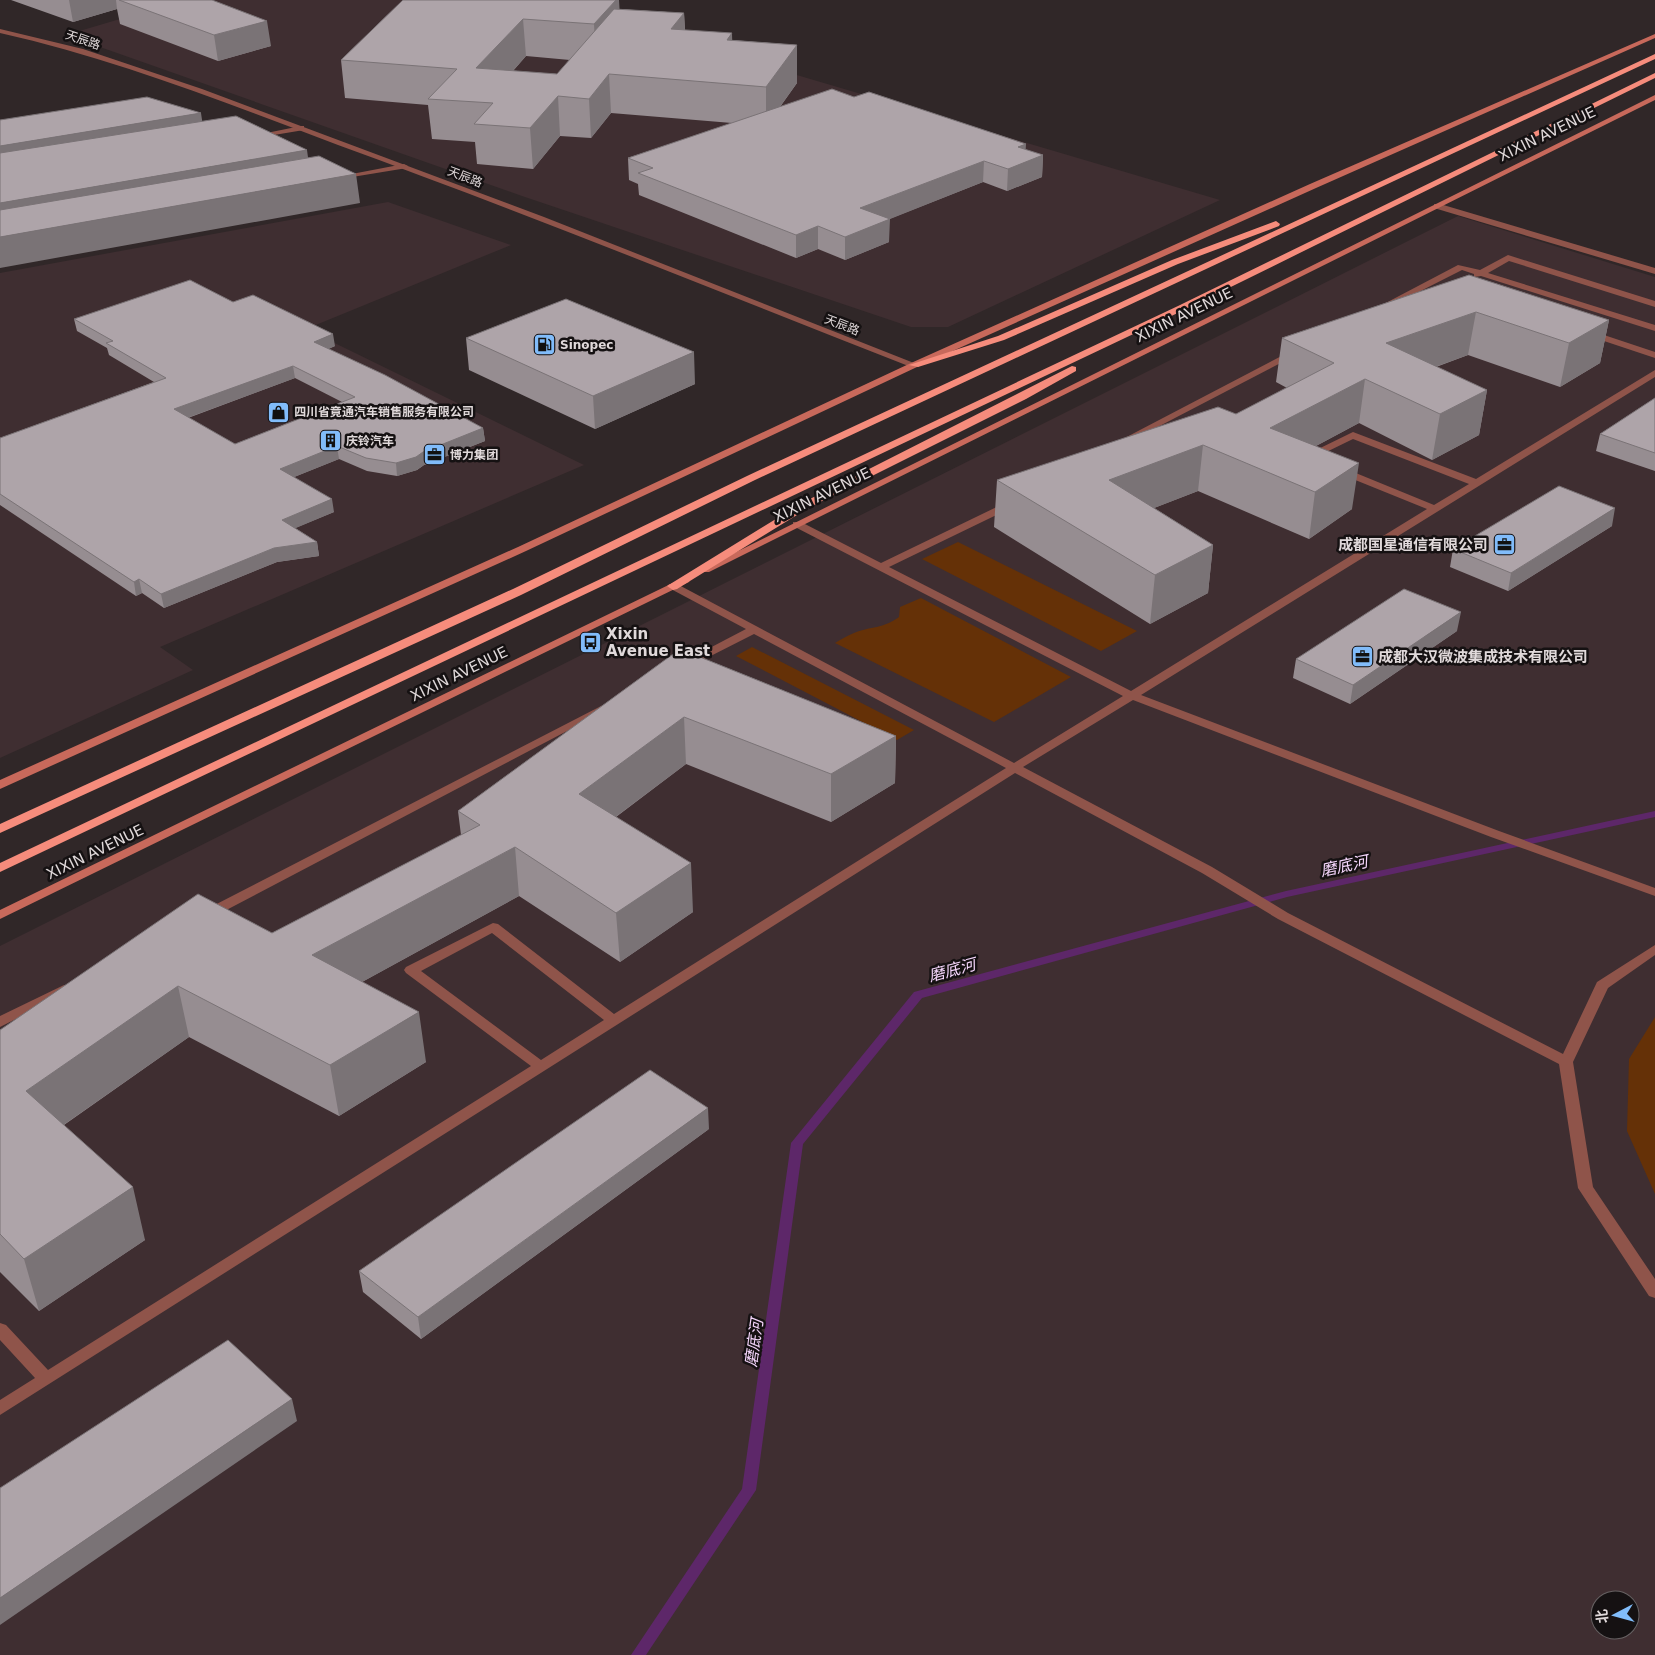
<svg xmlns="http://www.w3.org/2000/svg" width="1655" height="1655" font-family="'DejaVu Sans','Noto Sans SC',sans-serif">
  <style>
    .built { fill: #3f2e31; fill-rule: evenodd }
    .green { fill: #653107 }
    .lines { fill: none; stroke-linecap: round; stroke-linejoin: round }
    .stream { fill: #5d2769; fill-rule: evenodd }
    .service { fill: #8f544a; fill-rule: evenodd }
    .minor { fill: #8f544a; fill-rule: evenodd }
    .tertiary { fill: #8f544a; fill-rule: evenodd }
    .secondary { fill: #c8695b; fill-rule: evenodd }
    .trunk { fill: #f68c7c; fill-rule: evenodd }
    .wall { fill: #968d91; fill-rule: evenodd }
    .shaded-wall { fill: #7a7376 }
    .building { fill: #aea4a9; stroke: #7a7376; fill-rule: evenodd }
    .labels { text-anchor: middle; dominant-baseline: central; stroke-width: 5; stroke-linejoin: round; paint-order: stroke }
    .far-street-label { font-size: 12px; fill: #e0d9da; stroke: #151112 }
    .far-poi-label { font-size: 12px; font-weight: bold; fill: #e0d9da; stroke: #151112; text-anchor: start }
    .street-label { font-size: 15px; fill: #e0d9da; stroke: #151112 }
    .poi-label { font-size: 15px; font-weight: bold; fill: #e0d9da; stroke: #151112; text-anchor: start }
    .water-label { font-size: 16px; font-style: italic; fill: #f5d6fc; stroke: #151112 }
  </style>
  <rect width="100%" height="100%" fill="#302728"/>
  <path class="built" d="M 184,0 L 543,0 L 1220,200 L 948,327 L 911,327 L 522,196 L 66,35 Z
    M 388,202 L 511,245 L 306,329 L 584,465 L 160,647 L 193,670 L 0,758 L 0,273 Z
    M 1458,216 L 1655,277 L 1655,1655 L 0,1655 L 0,946 ZM 1600,1600 L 1630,1600 L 1630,1630 L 1600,1630 Z"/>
  <path class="green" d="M 958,542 L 1137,631 L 1101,651 L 922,559 Z
    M 921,598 L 1071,677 L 994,722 L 835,643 C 841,639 847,636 854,633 C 871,626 883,629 899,617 L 900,607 Z
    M 752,647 L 914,730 L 897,740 L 736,656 Z
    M 1655,1017 L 1655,1194 L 1627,1131 L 1629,1059 Z"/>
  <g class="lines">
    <path class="stream" d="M 1655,811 L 1655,817 L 1287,897 L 922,998 L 803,1144 L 756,1490 L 646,1655 L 631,1655 L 742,1489 L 791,1143 L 914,992 L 1286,891 Z"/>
    <path class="service" d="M 301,126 L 304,126 L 304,130 L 256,138 L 252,136 Z
      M 404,164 L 408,166 L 407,168 L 340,179 L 336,177 Z
      M 1508,255 L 1655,301 L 1655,307 L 1509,261 L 1488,273 L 1655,325 L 1655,331 L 1481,276 L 1474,277 L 1474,274 L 1462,270 L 1387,308 L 1380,306 L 1458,265 L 1480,270 Z
      M 1589,330 L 1655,352 L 1655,358 L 1586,335 L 1585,333 Z
      M 1293,350 L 1298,353 L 1296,355 L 1125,444 L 1122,445 L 1117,442 Z
      M 1655,370 L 1655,377 L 1141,695 L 1499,831 L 1655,888 L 1655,896 L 1491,837 L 1133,700 L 1023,767 L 1212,867 L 1288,913 L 1563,1054 L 1597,982 L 1655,945 L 1655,955 L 1608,988 L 1573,1062 L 1593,1187 L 1655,1279 L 1655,1298 L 1649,1296 L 1578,1188 L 1559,1064 L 1278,919 L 1202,873 L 1015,773 L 0,1415 L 0,1400 L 35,1378 L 0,1340 L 0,1323 L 6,1325 L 48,1370 L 531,1066 L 406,973 L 404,970 L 406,967 L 493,923 L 498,924 L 614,1014 L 1006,768 L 754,634 L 689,667 L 681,667 L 679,665 L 681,663 L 746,629 L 669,588 L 668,586 L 669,584 L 677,584 L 1014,763 L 1123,696 L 793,526 L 793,522 L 801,522 L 881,563 L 1007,502 L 1015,502 L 1015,506 L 889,567 L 1131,691 L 1427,509 L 1338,473 L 1338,469 L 1346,469 L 1434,505 L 1469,484 L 1353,439 L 1314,458 L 1308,458 L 1308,454 L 1353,432 L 1476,479 ZM 492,933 L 604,1020 L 541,1060 L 421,971 Z
      M 603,705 L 609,708 L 607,710 L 213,917 L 203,917 L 201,914 L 203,911 Z
      M 64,985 L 71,989 L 69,992 L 0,1027 L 0,1016 Z"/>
    <path class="minor" d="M 1434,204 L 1440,204 L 1655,268 L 1655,274 L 1434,208 Z"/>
    <path class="tertiary" d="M 0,29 L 83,49 L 202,89 L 544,217 L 919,365 L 911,367 C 720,292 530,215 338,145 C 226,103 116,59 0,33 Z"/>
    <path class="secondary" d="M 1655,34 L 1655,38 L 1316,188 L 917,367 L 526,551 L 0,789 L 0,780 L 518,547 L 911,363 L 1310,184 Z
      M 1655,95 L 1655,100 L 709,572 L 701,572 L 700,570 Z
      M 685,577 L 689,578 L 690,580 L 689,582 L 0,919 L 0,910 Z"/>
    <path class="trunk" d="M 1655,54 L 1655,59 L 755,480 L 521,595 L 0,833 L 0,824 L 513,589 L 747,476 Z
      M 1655,73 L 1655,78 L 1184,310 L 0,872 L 0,863 L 1178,306 Z
      M 1276,221 L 1280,224 L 1279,226 L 1178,264 L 1004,340 L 918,367 L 909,365 L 998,336 L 1172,260 Z
      M 1072,366 L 1076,367 L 1076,371 L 1026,399 L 810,507 L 677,589 L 673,590 L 667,586 L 802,503 Z"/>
  </g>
  <path class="wall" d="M 11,0 L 212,0 L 271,46 L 218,61 L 120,24 L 117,9 L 73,22 Z
    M 403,0 L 619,0 L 619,9 L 684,13 L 685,30 L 732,40 L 797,45 L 797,83 L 780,107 L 854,97 L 1043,155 L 1042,177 L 1007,191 L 983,182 L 889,219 L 889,242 L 845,260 L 818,249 L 796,258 L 639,195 L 638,184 L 629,180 L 628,158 L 732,123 L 611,113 L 591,138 L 560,136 L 533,169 L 477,164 L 475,142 L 432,139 L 428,105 L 345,98 L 341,60 ZM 526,56 L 570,60 L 557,74 L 513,71 Z
    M 1469,275 L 1609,320 L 1600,363 L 1560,387 L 1468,355 L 1436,367 L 1487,390 L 1479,435 L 1432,460 L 1359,423 L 1316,446 L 1352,509 L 1309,539 L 1198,491 L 1154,508 L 1213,545 L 1208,593 L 1150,624 L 994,527 L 997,480 L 1236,414 L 1287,388 L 1276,382 L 1282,338 Z
    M 233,302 L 335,346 L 328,349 L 483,428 L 485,441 L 424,465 L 417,470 L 397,476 L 367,471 L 339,459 L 294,477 L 334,512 L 295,528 L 317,542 L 319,556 L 277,562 L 164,608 L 142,593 L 136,596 L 0,505 L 0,438 L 154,382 L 109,355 L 107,348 L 77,331 L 74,319 ZM 295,378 L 342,402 L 235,444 L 188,418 Z
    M 466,338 L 695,384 L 595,429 L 469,370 Z
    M 1655,398 L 1655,471 L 1596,451 L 1600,434 Z
    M 1612,526 L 1508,591 L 1450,567 L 1453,549 Z
    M 1457,631 L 1350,704 L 1293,678 L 1296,659 Z
    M 680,649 L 896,736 L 895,783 L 831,822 L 686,764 L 616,817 L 693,912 L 620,962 L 519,896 L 362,982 L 426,1062 L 339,1116 L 189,1037 L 64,1125 L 145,1240 L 39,1311 L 0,1272 L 0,1030 L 272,933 L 461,835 L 458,811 Z
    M 709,1129 L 421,1339 L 363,1292 L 359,1271 Z"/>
  <path class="shaded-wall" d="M 69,0 L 116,0 L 117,9 L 73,22 Z
    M 616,0 L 619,0 L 621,33 L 596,61 L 594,24 Z
    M 684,13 L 686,50 L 671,29 Z
    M 523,19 L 526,56 L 484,103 L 476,68 Z
    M 267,21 L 271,46 L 218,61 L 214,35 Z
    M 732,33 L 733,71 L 727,40 Z
    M 797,45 L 797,83 L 766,126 L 766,87 Z
    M 609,74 L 611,113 L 591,138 L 589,99 Z
    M 558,96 L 560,136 L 533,169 L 530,128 Z
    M 201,113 L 205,140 L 0,175 L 0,146 Z
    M 1026,144 L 1025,162 L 1043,155 L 1042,177 L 1007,191 L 1008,169 L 1018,147 Z
    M 307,150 L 311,179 L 0,234 L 0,203 Z
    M 984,161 L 983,182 L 860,231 L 860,208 Z
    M 356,174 L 360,203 L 0,268 L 0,237 Z
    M 890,219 L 889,242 L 845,260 L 845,237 Z
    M 818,226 L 818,249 L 796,258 L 796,235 Z
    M 1476,312 L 1468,355 L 1382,386 L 1386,343 Z
    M 1609,320 L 1600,363 L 1560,387 L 1569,343 Z
    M 333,334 L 335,346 L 316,355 L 314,342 Z
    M 694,352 L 695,384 L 595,429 L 593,396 Z
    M 293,366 L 295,378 L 176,422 L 174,409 Z
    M 1365,379 L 1359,423 L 1267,472 L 1270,428 Z
    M 1487,390 L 1479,435 L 1432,460 L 1440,414 Z
    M 483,428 L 485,441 L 424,465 L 417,470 L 397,476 L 396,463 L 423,452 Z
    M 1203,445 L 1198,491 L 1105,527 L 1109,480 Z
    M 337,446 L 339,459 L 282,482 L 280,469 Z
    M 1359,463 L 1352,509 L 1309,539 L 1315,492 Z
    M 332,499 L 334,512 L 284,533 L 282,520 Z
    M 1615,508 L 1612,526 L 1508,591 L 1511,573 Z
    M 317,542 L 319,556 L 277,562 L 164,608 L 161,594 L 274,548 Z
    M 1213,545 L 1208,593 L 1150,624 L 1155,575 Z
    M 139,579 L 142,593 L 136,596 L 134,582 Z
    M 1461,612 L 1457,631 L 1350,704 L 1353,685 Z
    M 684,717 L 686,764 L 582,842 L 579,794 Z
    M 896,736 L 895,783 L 831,822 L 831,774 Z
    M 515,847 L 519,896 L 320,1005 L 312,955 Z
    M 691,863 L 693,912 L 620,962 L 616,913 Z
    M 178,986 L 189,1037 L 39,1142 L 26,1091 Z
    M 419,1012 L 426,1062 L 339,1116 L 330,1065 Z
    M 708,1108 L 709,1129 L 421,1339 L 418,1317 Z
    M 133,1187 L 145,1240 L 39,1311 L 24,1259 Z
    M 292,1399 L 297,1421 L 0,1625 L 0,1598 Z"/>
  <path class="building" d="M 119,0 L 212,0 L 267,21 L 214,35 Z
    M 403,0 L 616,0 L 594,24 L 523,19 L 476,68 L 557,74 L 614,9 L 684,13 L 671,29 L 732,33 L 727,40 L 797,45 L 766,87 L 609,74 L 589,99 L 558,96 L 530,128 L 474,124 L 493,103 L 428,99 L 457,69 L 341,60 Z
    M 832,89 L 854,97 L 869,92 L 1026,144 L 1018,147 L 1043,155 L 1008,169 L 984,161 L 860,208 L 890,219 L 845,237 L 818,226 L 796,235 L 638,173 L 653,168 L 628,158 Z
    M 147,97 L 201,113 L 0,146 L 0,120 Z
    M 236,116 L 307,150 L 0,203 L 0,153 Z
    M 319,156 L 356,174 L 0,237 L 0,210 Z
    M 1469,275 L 1609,320 L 1569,343 L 1476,312 L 1386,343 L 1487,390 L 1440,414 L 1365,379 L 1270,428 L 1359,463 L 1315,492 L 1203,445 L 1109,480 L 1213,545 L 1155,575 L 997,480 L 1218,407 L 1236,414 L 1334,363 L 1282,338 Z
    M 190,280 L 233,302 L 253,295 L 333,334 L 314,342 L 385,375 L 483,428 L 423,452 L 416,457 L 396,463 L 366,458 L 337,446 L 280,469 L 332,499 L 282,520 L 317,542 L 274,548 L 161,594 L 139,579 L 134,582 L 0,494 L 0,438 L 166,378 L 106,343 L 113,341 L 74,319 ZM 293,366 L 355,397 L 235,444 L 174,409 Z
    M 566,299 L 694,352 L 593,396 L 466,338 Z
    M 1655,398 L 1655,453 L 1600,434 Z
    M 1559,486 L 1615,508 L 1511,573 L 1453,549 Z
    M 1404,589 L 1461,612 L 1353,685 L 1296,659 Z
    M 680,649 L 896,736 L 831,774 L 684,717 L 579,794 L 691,863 L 616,913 L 515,847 L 312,955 L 419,1012 L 330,1065 L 178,986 L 26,1091 L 133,1187 L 24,1259 L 0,1234 L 0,1030 L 198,894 L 272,933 L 480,825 L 458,811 Z
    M 650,1070 L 708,1108 L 418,1317 L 359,1271 Z
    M 228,1340 L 292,1399 L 0,1598 L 0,1488 Z"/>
  <defs>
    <symbol id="fuel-square" viewBox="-11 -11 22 22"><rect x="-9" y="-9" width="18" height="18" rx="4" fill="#81bcfa" stroke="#151112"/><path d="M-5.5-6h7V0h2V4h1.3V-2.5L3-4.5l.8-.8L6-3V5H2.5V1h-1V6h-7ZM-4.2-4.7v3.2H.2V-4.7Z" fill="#111"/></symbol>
    <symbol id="shop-square" viewBox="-11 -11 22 22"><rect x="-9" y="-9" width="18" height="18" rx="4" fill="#81bcfa" stroke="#151112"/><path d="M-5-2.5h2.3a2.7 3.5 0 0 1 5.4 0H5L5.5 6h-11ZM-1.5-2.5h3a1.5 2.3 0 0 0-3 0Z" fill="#111"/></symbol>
    <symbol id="building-square" viewBox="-11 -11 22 22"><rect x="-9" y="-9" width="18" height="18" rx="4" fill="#81bcfa" stroke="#151112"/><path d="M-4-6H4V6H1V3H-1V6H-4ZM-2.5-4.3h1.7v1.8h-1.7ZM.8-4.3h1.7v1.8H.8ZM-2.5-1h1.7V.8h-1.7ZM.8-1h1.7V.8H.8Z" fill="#111"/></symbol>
    <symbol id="office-square" viewBox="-11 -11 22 22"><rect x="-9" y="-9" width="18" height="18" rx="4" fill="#81bcfa" stroke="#151112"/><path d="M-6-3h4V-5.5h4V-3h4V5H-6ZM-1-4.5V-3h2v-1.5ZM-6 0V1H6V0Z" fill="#111"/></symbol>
    <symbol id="bus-square" viewBox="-11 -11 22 22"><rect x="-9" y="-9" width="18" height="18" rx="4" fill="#81bcfa" stroke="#151112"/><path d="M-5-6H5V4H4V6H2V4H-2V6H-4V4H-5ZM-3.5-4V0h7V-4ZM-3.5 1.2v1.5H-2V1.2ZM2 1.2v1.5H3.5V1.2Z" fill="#111"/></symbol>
  </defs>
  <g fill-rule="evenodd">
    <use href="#fuel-square" x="532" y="332" width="25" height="25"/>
    <use href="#shop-square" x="266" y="400" width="25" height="25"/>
    <use href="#building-square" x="318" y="428" width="25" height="25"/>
    <use href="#office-square" x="422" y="442" width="25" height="25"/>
    <use href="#office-square" x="1492" y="532" width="25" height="25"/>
    <use href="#bus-square" x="578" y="630" width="25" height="25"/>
    <use href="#office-square" x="1350" y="644" width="25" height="25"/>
  </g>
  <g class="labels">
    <g class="far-street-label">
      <text transform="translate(83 40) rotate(19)">天辰路</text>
      <text transform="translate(465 177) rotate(21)">天辰路</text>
      <text transform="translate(842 325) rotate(21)">天辰路</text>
    </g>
    <g class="far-poi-label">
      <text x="560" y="345">Sinopec</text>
      <text x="294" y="412">四川省竟通汽车销售服务有限公司</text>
      <text x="346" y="441">庆铃汽车</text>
      <text x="450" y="455">博力集团</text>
    </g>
    <g class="street-label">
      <text transform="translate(1547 134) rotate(-26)">XIXIN AVENUE</text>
      <text transform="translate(1184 315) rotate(-26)">XIXIN AVENUE</text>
      <text transform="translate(822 495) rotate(-26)">XIXIN AVENUE</text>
      <text transform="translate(459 674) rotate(-26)">XIXIN AVENUE</text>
      <text transform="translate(95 852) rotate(-26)">XIXIN AVENUE</text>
    </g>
    <g class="poi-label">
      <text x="1488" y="545" text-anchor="end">成都国星通信有限公司</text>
      <text x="606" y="634">Xixin<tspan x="606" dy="17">Avenue East</tspan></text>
      <text x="1378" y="657">成都大汉微波集成技术有限公司</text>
    </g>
    <g class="water-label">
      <text transform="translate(1344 866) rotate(-12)">磨底河</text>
      <text transform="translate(952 970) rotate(-15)">磨底河</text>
      <text transform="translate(754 1343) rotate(-82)">磨底河</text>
    </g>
  </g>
  <g transform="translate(1615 1615) rotate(264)"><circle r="24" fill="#151112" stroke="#666162"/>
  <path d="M0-4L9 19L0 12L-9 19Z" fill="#81bcfa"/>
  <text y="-8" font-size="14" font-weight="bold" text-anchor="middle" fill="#e0d9da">北</text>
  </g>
</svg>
